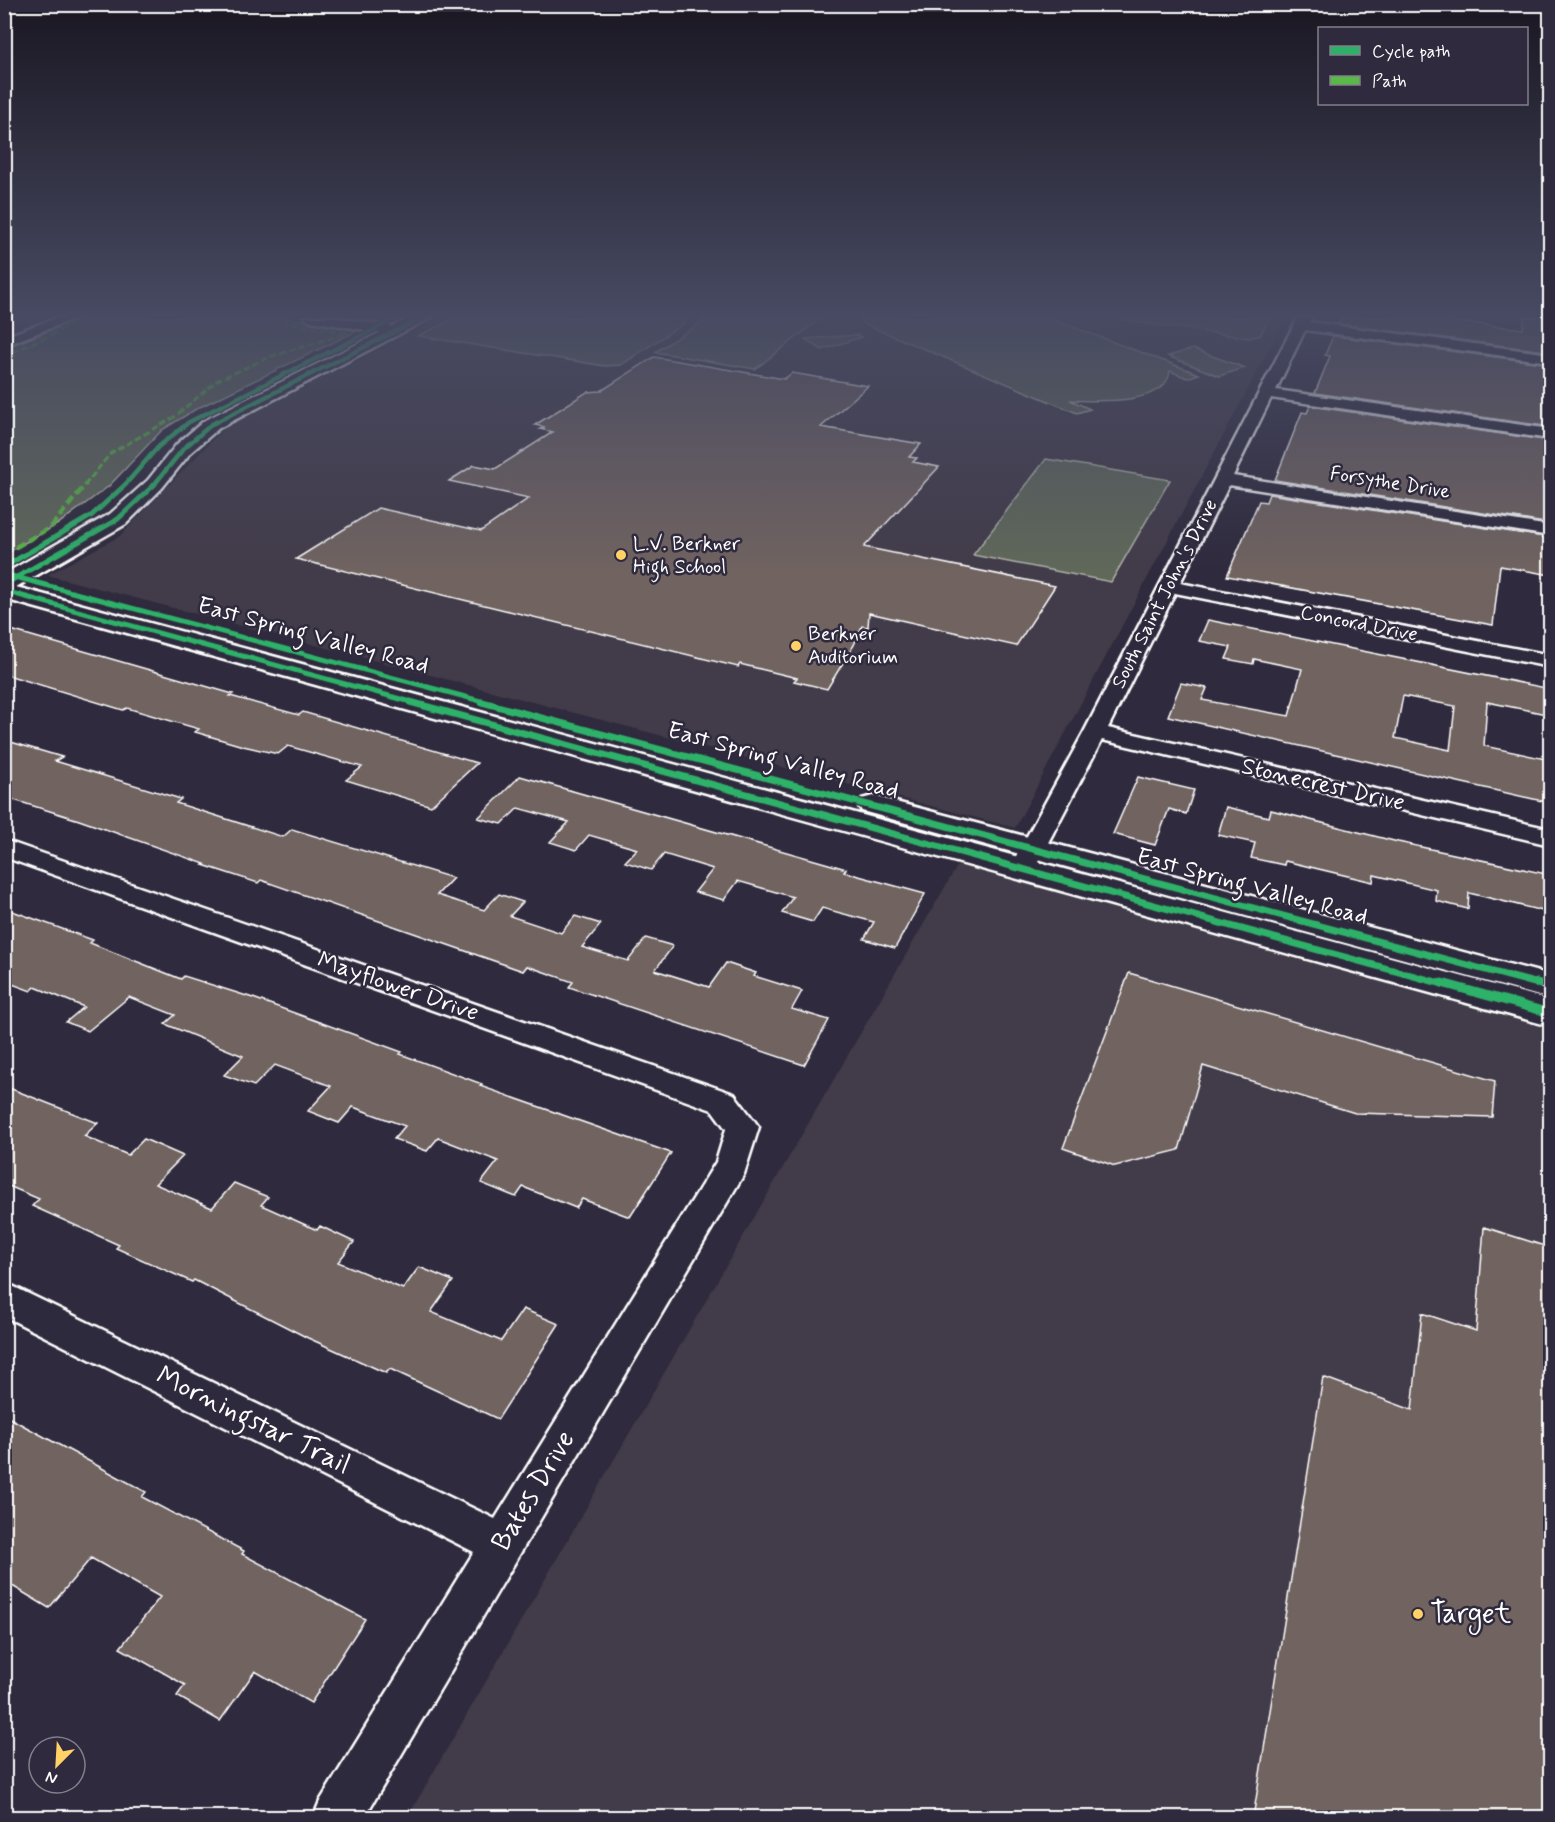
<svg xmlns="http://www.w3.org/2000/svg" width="1555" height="1822" font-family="Mynerve,sans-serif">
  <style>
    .built { fill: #423b48 }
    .green { fill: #61685a; stroke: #b0b4ac; stroke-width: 1.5 }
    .building { fill: #706460; stroke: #fff; stroke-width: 1.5; fill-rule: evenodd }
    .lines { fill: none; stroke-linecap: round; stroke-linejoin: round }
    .minor-casing { stroke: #fff; stroke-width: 5 }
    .tertiary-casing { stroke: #fff; stroke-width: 5 }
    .minor { fill: #2f2a3d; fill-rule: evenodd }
    .tertiary { fill: #2f2a3d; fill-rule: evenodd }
    .quiet-far1 { stroke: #58b947; stroke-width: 3; stroke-dasharray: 7 3; stroke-linecap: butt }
    .quiet { stroke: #58b947; stroke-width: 4.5; stroke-dasharray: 9 4.5; stroke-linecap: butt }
    .cycleway-far3-casing { stroke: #2f2a3d; stroke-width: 7 }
    .cycleway-far2-casing { stroke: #2f2a3d; stroke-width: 8 }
    .cycleway-far1-casing { stroke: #2f2a3d; stroke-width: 10 }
    .cycleway-casing { stroke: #2f2a3d; stroke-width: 13 }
    .cycleway-far3 { stroke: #2db169; stroke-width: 4.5 }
    .cycleway-far2 { stroke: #2db169; stroke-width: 5 }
    .cycleway-far1 { stroke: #2db169; stroke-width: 7 }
    .cycleway { stroke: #2db169; stroke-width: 9 }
    .poi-dot { fill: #ffd166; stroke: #2f2a3d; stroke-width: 2 }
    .labels { text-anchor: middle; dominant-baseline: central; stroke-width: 5; stroke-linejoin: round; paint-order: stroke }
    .far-street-label { font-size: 20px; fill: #fff; stroke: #2f2a3d }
    .far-poi-label { font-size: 20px; fill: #fff; stroke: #2f2a3d; text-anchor: start }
    .street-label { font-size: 24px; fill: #fff; stroke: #2f2a3d }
    .near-street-label { font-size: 28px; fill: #fff; stroke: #2f2a3d }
    .near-poi-label { font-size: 28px; fill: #fff; stroke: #2f2a3d; text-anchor: start }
  </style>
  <rect width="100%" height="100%" fill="#2f2a3d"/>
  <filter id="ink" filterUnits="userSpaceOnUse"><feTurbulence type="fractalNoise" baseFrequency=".0167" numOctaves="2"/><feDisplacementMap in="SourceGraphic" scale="12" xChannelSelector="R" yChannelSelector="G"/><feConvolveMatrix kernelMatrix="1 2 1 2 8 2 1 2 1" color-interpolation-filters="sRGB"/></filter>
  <g filter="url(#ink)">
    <path class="built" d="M 444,317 L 1286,317 L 1015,828 L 47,575 L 120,536 L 226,426 Z
      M 960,861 L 1550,1027 L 1550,1817 L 407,1818 Z"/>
    <path class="green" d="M 87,317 L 282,317 L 359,330 L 196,409 L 162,430 L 109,486 L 58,524 L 5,554 L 5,348 Z
      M 458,317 L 693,317 L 621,365 L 605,366 L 418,336 Z
      M 709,317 L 823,317 L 755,369 L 655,352 Z
      M 859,317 L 1046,317 L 1199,374 L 1187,378 L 1170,371 C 1167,406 1096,401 1070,400 L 1090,409 L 1077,413 L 864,324 Z
      M 1123,317 L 1270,317 L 1260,335 L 1249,338 L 1121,320 Z
      M 857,335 L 861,337 L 822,350 L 805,339 Z
      M 1193,349 L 1245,368 L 1219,376 L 1168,356 Z
      M 1046,459 L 1170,480 L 1111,582 L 973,555 Z"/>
    <path class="building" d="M 1341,317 L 1417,317 L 1523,329 L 1524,317 L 1551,317 L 1551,352 L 1338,324 Z
      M 1333,336 L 1551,364 L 1551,427 L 1315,393 L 1330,356 L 1325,355 Z
      M 654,357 L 784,379 L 792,373 L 868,386 L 821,427 L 921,444 L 909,457 L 917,458 L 913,462 L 939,467 L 864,547 L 1055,586 L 1016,646 L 869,613 L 868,627 L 862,626 L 854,645 L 827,689 L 794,681 L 797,678 L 740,664 L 738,667 L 296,559 L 378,508 L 481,531 L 529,498 L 449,481 L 474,465 L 495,469 L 553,432 L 540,429 L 544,427 L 535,425 L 587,392 L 601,391 Z
      M 1310,406 L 1551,441 L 1551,524 L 1275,480 L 1302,412 L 1307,413 Z
      M 1269,494 L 1551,538 L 1551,575 L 1500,566 L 1493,625 L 1227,576 L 1259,501 L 1266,502 Z
      M 1208,620 L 1551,689 L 1551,715 L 1487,702 L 1484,746 L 1551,760 L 1551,803 L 1168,716 L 1181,683 L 1207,688 L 1202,700 L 1289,716 L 1302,669 L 1254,659 L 1253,664 L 1226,659 L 1231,647 L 1199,641 ZM 1403,696 L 1455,706 L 1450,750 L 1395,738 Z
      M 4,628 L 233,694 L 230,696 L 299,715 L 303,712 L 477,763 L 431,806 L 346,780 L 362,767 L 288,746 L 278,754 L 243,746 L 195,732 L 199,729 L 127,708 L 123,710 L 4,674 Z
      M 4,740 L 62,757 L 55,761 L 181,799 L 176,803 L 283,837 L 292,829 L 453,878 L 437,895 L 484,910 L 499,894 L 523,902 L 510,916 L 561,933 L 575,916 L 601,924 L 582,947 L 628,961 L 646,938 L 673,946 L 655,970 L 709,987 L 726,963 L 756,973 L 754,976 L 802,991 L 792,1009 L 829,1020 L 804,1065 L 569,987 L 573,982 L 527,966 L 523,971 L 261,880 L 258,883 L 203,865 L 205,864 L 79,820 L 4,797 Z
      M 520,776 L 846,869 L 844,872 L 925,894 L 895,948 L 864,939 L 874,922 L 822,908 L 813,922 L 782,913 L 793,897 L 738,881 L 724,900 L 695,892 L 713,869 L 664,854 L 651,870 L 625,862 L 637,849 L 589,835 L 576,850 L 550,842 L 569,822 L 518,808 L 502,824 L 478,818 Z
      M 1138,777 L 1194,790 L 1186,814 L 1169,809 L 1155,845 L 1113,834 Z
      M 1226,807 L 1269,817 L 1271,810 L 1398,842 L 1551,875 L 1551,913 L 1469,893 L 1468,909 L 1436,901 L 1437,890 L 1374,875 L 1373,882 L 1285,861 L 1284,865 L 1251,858 L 1255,843 L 1218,835 Z
      M 4,908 L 93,940 L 90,943 L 181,979 L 184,976 L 253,998 L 402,1052 L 400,1054 L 482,1084 L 480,1086 L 671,1153 L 630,1217 L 582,1199 L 576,1208 L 523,1187 L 516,1197 L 481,1183 L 498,1161 L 438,1138 L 427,1151 L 394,1139 L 405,1126 L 353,1107 L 339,1123 L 308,1111 L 331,1086 L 275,1065 L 254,1086 L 224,1075 L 243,1056 L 165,1024 L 175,1015 L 129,997 L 88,1031 L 66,1022 L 84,1007 L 35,987 L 31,991 L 4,981 Z
      M 1129,973 L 1495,1081 L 1492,1117 L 1355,1113 L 1203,1066 L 1179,1150 L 1115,1166 L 1063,1148 Z
      M 4,1086 L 98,1123 L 84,1136 L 128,1155 L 144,1139 L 183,1156 L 155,1184 L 212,1208 L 234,1183 L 268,1197 L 261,1205 L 317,1230 L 320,1226 L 354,1242 L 338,1262 L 403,1289 L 419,1267 L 453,1281 L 431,1312 L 501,1341 L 523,1309 L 559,1324 L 498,1419 L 390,1369 L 386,1373 L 308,1338 L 194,1280 L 192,1282 L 116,1248 L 119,1245 L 32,1206 L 39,1199 L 4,1184 Z
      M 1484,1227 L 1551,1248 L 1551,1818 L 1253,1818 L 1323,1377 L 1412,1410 L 1422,1313 L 1476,1331 Z
      M 4,1415 L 146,1492 L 142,1497 L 244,1551 L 242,1554 L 365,1619 L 311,1703 L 255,1671 L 220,1721 L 177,1696 L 185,1685 L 120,1648 L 160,1597 L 91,1558 L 49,1608 L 4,1581 Z"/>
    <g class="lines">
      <defs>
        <path id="minor" d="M 59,317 L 78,317 L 4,346 L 4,337 Z
          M 304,317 L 335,317 L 395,327 L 402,331 L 395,335 L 311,321 Z
          M 1298,317 L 1312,317 L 1309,322 L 1550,354 L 1550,362 L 1305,330 L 1276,390 L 1550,429 L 1550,439 L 1271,398 L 1233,476 L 1550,526 L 1550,536 L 1229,485 L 1180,583 L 1550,655 L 1550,667 L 1175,593 L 1108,728 L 1550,829 L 1550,845 L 1102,740 L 1031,875 L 1022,877 L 1013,875 L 1009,869 L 1084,732 Z
          M 4,840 L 734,1094 L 759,1127 L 744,1174 L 364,1818 L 313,1818 L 320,1801 L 474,1552 L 4,1316 L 4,1282 L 495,1519 L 716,1162 L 726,1129 L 712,1110 L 4,857 Z"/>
        <path id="tertiary" d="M 411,317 L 432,317 L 219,428 L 191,452 L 162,488 L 126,524 L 16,587 L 1550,1000 L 1550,1026 L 4,599 L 4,574 L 110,514 L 148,480 L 177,444 L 205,420 Z
          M 873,796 L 1550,975 L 1550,999 L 862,811 L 858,805 L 862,799 Z"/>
      </defs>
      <use href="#minor" class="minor-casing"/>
      <use href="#tertiary" class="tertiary-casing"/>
      <use href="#minor" class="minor"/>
      <use href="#tertiary" class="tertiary"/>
      <path class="quiet-far1" d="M 4,356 L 90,317
        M 84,486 L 111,453 L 173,418 L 218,380 L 270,357 L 347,333 L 257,317"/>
      <path class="quiet" d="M 4,554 L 51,527 L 86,484"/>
      <defs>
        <path id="cycleway-far3" d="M 124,486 L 158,447 L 189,422 L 399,317
          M 153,486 L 184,448 L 212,424 L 424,317"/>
        <path id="cycleway-far2" d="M 4,567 L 91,516 L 126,484
          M 4,574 L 488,703
          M 12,580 L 118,519 L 155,484
          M 4,591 L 415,703"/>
        <path id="cycleway-far1" d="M 410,702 L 1447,985
          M 482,702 L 1542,985"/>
        <path id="cycleway" d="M 1442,983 L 1550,1013
          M 1537,983 L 1550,987"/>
      </defs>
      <use href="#cycleway-far3" class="cycleway-far3-casing"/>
      <use href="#cycleway-far2" class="cycleway-far2-casing"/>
      <use href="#cycleway-far1" class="cycleway-far1-casing"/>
      <use href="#cycleway" class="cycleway-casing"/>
      <use href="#cycleway-far3" class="cycleway-far3"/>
      <use href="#cycleway-far2" class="cycleway-far2"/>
      <use href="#cycleway-far1" class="cycleway-far1"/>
      <use href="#cycleway" class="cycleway"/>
    </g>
  </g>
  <linearGradient id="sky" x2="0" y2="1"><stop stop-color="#1a1722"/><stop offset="0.55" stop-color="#474a62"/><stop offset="1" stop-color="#474a62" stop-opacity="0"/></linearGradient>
  <rect width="1555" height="572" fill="url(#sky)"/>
  <g class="poi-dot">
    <circle cx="621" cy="555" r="6"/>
    <circle cx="796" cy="646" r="6"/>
    <circle cx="1418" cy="1614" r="6"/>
  </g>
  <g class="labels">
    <g class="far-street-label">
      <text transform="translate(1390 483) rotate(9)">Forsythe Drive</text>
      <text transform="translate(1165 594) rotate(-63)">South Saint John's Drive</text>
      <text transform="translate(1359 624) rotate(11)">Concord Drive</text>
    </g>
    <g class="far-poi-label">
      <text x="633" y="544">L.V. Berkner<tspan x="633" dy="23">High School</tspan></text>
      <text x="808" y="634">Berkner<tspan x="808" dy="23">Auditorium</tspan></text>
    </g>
    <g class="street-label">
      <text transform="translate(313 636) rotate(15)">East Spring Valley Road</text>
      <text transform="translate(783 761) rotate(15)">East Spring Valley Road</text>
      <text transform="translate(1323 785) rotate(13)">Stonecrest Drive</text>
      <text transform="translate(1252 887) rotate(15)">East Spring Valley Road</text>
      <text transform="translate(398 987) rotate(19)">Mayflower Drive</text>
    </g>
    <g class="near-street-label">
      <text transform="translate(253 1421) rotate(26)">Morningstar Trail</text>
      <text transform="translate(534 1491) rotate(-59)">Bates Drive</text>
    </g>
    <g class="near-poi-label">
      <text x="1430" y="1614">Target</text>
    </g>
  </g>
  <rect width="1555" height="1822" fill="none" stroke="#2f2a3d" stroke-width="24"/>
  <rect x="12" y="12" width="1531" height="1798" fill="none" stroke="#fff" stroke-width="2" filter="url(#ink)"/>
  <rect x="1318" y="27" width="210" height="78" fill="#2f2a3d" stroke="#827f8b" stroke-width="1.5"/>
  <rect x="1330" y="46" width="30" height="9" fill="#2db169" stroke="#827f8b" stroke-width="1.5"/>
  <text x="1372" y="57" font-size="18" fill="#ffffff">Cycle path</text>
  <rect x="1330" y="76" width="30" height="9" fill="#58b947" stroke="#827f8b" stroke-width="1.5"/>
  <text x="1372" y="87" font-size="18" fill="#ffffff">Path</text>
  <g transform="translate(57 1765) rotate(204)"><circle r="28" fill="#2f2a3d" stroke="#827f8b" stroke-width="1.5"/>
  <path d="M0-4.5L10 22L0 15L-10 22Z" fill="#ffd166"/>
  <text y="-9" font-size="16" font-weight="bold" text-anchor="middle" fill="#ffffff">N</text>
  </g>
</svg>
